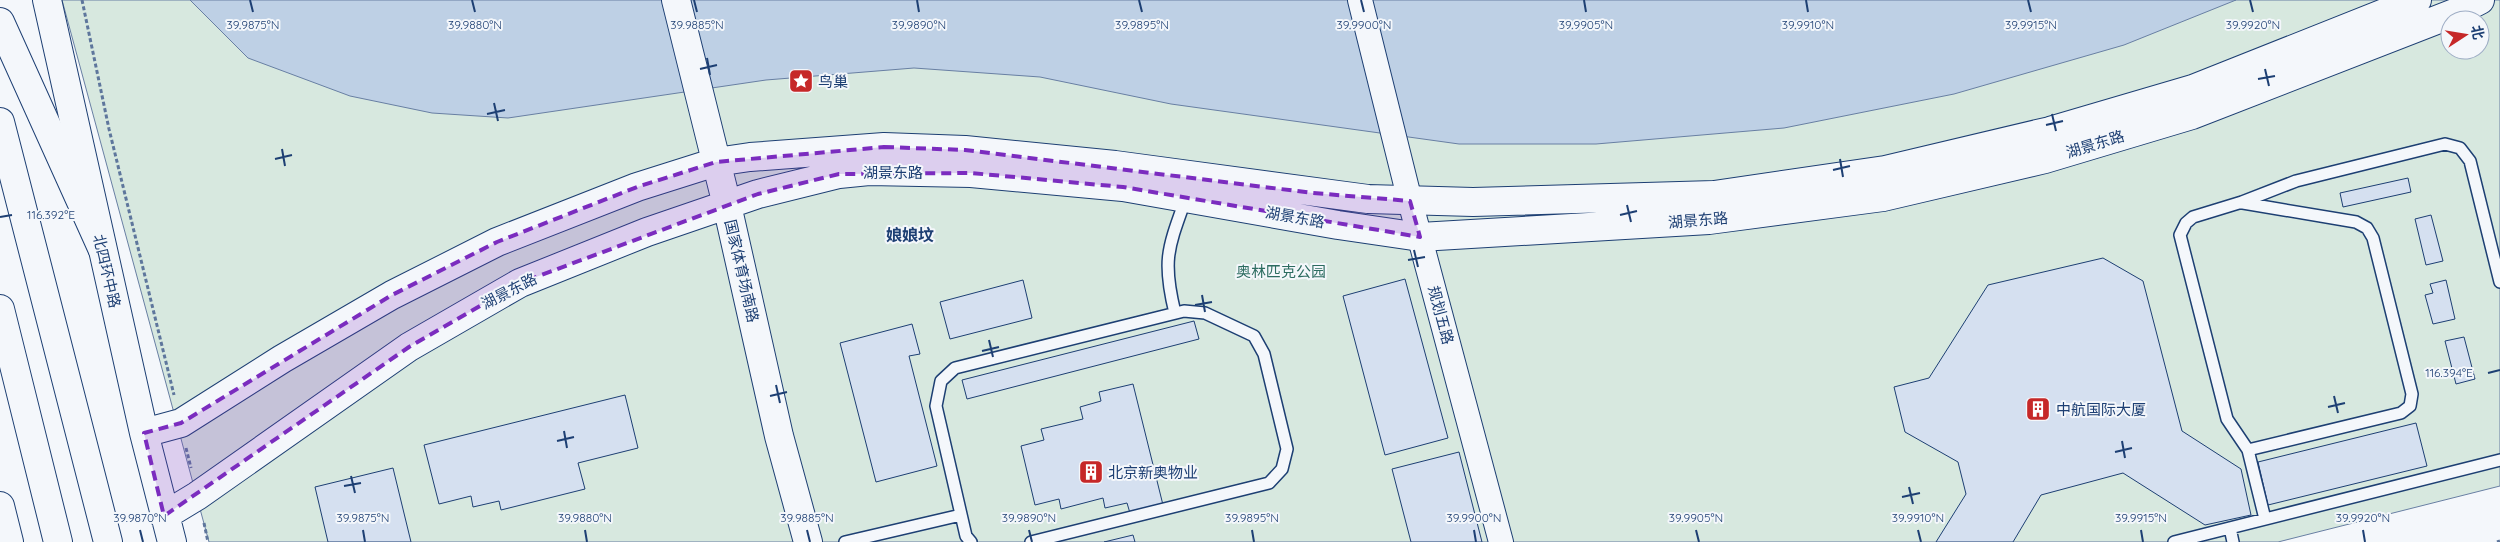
<svg xmlns="http://www.w3.org/2000/svg" width="2500" height="542" font-family="Quicksand,'Noto Sans SC',sans-serif">
  <style>
    .green { fill: #d7e8df; stroke: #687fa3; fill-rule: evenodd }
    .water { fill: #bed0e5; stroke: #687fa3 }
    .building { fill: #d5e0f0; stroke: #1d3f73 }
    .lines { fill: none; stroke-linecap: round; stroke-linejoin: round }
    .lane-casing { stroke: #1d3f73; stroke-width: 14 }
    .street-casing { stroke: #1d3f73; stroke-width: 26 }
    .secondary-casing { stroke: #1d3f73; stroke-width: 30 }
    .highway-casing { stroke: #1d3f73; stroke-width: 30 }
    .path { stroke: #5e769c; stroke-width: 3; stroke-dasharray: 4 2.5; stroke-linecap: butt }
    .lane { stroke: #f4f7fb; stroke-width: 11 }
    .street { stroke: #f4f7fb; stroke-width: 24 }
    .secondary { stroke: #f4f7fb; stroke-width: 28 }
    .highway { stroke: #f4f7fb; stroke-width: 28 }
    .marked { fill: #7b2cbf; fill-opacity: 0.2; stroke: #7b2cbf; stroke-width: 4; stroke-dasharray: 10 6; stroke-linejoin: round }
    .ticks { fill: none; stroke: #1d3f73; stroke-width: 2 }
    .labels { text-anchor: middle; dominant-baseline: central; stroke-width: 4; stroke-linejoin: round; paint-order: stroke }
    .poi-label { font-size: 15px; fill: #1d3f73; stroke: #f4f7fb; text-anchor: start }
    .street-label { font-size: 15px; fill: #1d3f73; stroke: #f4f7fb }
    .park-label { font-size: 15px; fill: #2c6c60; stroke: #f4f7fb }
    .neighbourhood-label { font-size: 16px; font-weight: bold; fill: #1d3f73; stroke: #f4f7fb }
    .ticks-label { font-size: 12px; text-anchor: middle; fill: #1d3f73; stroke: #f4f7fb; stroke-width: 4; stroke-linejoin: round; paint-order: stroke }
  </style>
  <rect width="100%" height="100%" fill="#f4f7fb"/>
  <path class="green" d="M 62,0 L 2500,0 L 2500,486 L 2278,542 L 209,542 ZM 2450,20 L 2480,20 L 2480,50 L 2450,50 Z"/>
  <path class="water" d="M 190,0 L 2236,0 L 2124,45 L 1954,94 L 1784,128 L 1596,144 L 1459,144 L 1171,104 L 1040,77 L 914,68 L 766,80 L 508,118 L 432,113 L 350,96 L 248,58 Z"/>
  <path class="building" d="M 2408,178 L 2411,192 L 2343,207 L 2340,193 Z
    M 2431,215 L 2443,261 L 2426,265 L 2415,219 Z
    M 2103,258 L 2143,281 L 2182,431 L 2241,469 L 2251,515 L 2205,525 L 2123,473 L 2041,495 L 2013,542 L 1936,542 L 1966,494 L 1958,462 L 1905,432 L 1894,387 L 1929,378 L 1988,285 Z
    M 1405,279 L 1448,438 L 1385,455 L 1343,296 Z
    M 1023,280 L 1032,318 L 950,339 L 940,302 Z
    M 2446,280 L 2455,319 L 2433,324 L 2425,295 L 2433,293 L 2430,284 Z
    M 1194,321 L 1199,339 L 967,399 L 962,380 Z
    M 912,324 L 920,354 L 909,356 L 937,466 L 876,482 L 840,343 Z
    M 2464,337 L 2475,379 L 2456,384 L 2445,341 Z
    M 1133,384 L 1163,505 L 1130,513 L 1127,503 L 1105,508 L 1103,498 L 1061,509 L 1059,499 L 1035,505 L 1021,446 L 1044,440 L 1041,429 L 1083,419 L 1080,407 L 1101,401 L 1099,392 Z
    M 625,395 L 638,448 L 578,463 L 585,489 L 501,510 L 499,501 L 473,507 L 471,496 L 439,504 L 424,445 Z
    M 2416,423 L 2427,466 L 2268,505 L 2258,462 Z
    M 1459,452 L 1482,542 L 1411,542 L 1392,469 Z
    M 393,468 L 411,542 L 328,542 L 315,487 Z
    M 1133,535 L 1135,542 L 1104,542 Z"/>
  <g class="lines">
    <defs>
      <path id="lane" d="M 2243,203 L 2356,222 L 2367,228 L 2373,238 L 2412,394 L 2410,406 L 2401,413 L 2248,450
        M 1175,313 C 1162,260 1168,248 1186,198
        M 2265,519 L 2248,450 L 2227,419 L 2180,235 L 2186,223 L 2193,217 L 2242,202 L 2296,181 L 2445,144 L 2460,148 L 2470,161 L 2500,282
        M 2230,528 L 2233,542
        M 845,542 L 961,515
        M 971,542 L 966,536 L 936,406 L 941,381 L 955,368 L 1184,311 L 1205,313 L 1254,336 L 1264,354 L 1287,449 L 1282,469 L 1269,483 L 1031,542
        M 2174,542 L 2500,460"/>
      <path id="street" d="M 1360,0 L 1410,201 L 1501,542"/>
      <path id="secondary" d="M 47,0 L 144,433 L 172,542
        M 676,0 L 727,205 L 779,436 L 808,542
        M 144,433 L 181,423 L 282,359 L 392,295 L 497,242 L 637,187 L 716,162 L 750,157 L 884,147 L 965,150 L 1115,165 L 1368,199 L 1473,202 L 1714,195 L 1885,170 L 2050,131 L 2193,89 L 2417,0
        M 164,516 L 197,496 L 409,347 L 520,283 L 647,232 L 758,194 L 839,174 L 869,171 L 971,173 L 1123,187 L 1338,225 L 1420,237 L 1709,220 L 1883,197 L 2045,159 L 2192,115 L 2457,12 L 2480,0"/>
      <path id="highway" d="M 0,22 L 102,248
        M 0,122 L 108,542
        M 0,309 L 58,542
        M 0,506 L 9,542"/>
    </defs>
    <use href="#lane" class="lane-casing"/>
    <use href="#street" class="street-casing"/>
    <use href="#secondary" class="secondary-casing"/>
    <use href="#highway" class="highway-casing"/>
    <path class="path" d="M 82,0 L 109,129 L 174,395
      M 186,448 L 191,468
      M 204,523 L 208,542
      M 2497,542 L 2500,541"/>
    <use href="#lane" class="lane"/>
    <use href="#street" class="street"/>
    <use href="#secondary" class="secondary"/>
    <use href="#highway" class="highway"/>
  </g>
  <path class="marked" d="M 884,147 L 965,150 L 1313,193 L 1410,201 L 1420,237 L 1123,187 L 971,173 L 839,174 L 758,194 L 520,283 L 409,347 L 164,516 L 144,433 L 181,423 L 392,295 L 497,242 L 637,187 L 716,162 Z"/>
  <path class="ticks" d="M 250,0 L 253,12M 472,0 L 475,12M 694,0 L 697,12M 917,0 L 919,12M 1139,0 L 1142,12M 1361,0 L 1364,12M 1584,0 L 1586,12M 1806,0 L 1808,12M 2028,0 L 2031,12M 2250,0 L 2253,12M 707,58 L 710,75M 700,69 L 717,65M 2265,69 L 2269,86M 2258,79 L 2275,76M 494,103 L 498,121M 487,114 L 505,110M 2052,114 L 2056,131M 2046,125 L 2063,121M 282,149 L 285,166M 275,159 L 292,155M 1840,159 L 1843,177M 1833,170 L 1850,166M 1627,205 L 1631,222M 1620,215 L 1637,211M 0,217 L 12,215M 1414,250 L 1418,267M 1408,260 L 1425,257M 1202,295 L 1205,312M 1195,305 L 1212,302M 989,340 L 993,357M 982,351 L 999,347M 2488,373 L 2500,370M 776,385 L 780,403M 770,396 L 787,392M 2334,396 L 2338,413M 2328,407 L 2345,403M 564,431 L 567,448M 557,441 L 574,437M 2122,441 L 2125,458M 2115,452 L 2132,448M 351,476 L 355,493M 344,486 L 361,483M 1909,487 L 1913,504M 1902,497 L 1920,493M 140,530 L 143,542M 363,530 L 365,542M 585,530 L 587,542M 807,530 L 810,542M 1029,530 L 1032,542M 1252,530 L 1254,542M 1474,530 L 1476,542M 1696,530 L 1699,542M 1918,530 L 1921,542M 2141,530 L 2143,542M 2363,530 L 2365,542"/>
  <defs>
    <symbol id="sight-square" viewBox="-11 -11 22 22"><rect x="-9" y="-9" width="18" height="18" rx="4" fill="#c62828" stroke="#f4f7fb"/><path d="M0-6L1.8-2.2L6-1.7L2.9 1.2L3.7 5.4L0 3.3L-3.7 5.4L-2.9 1.2L-6-1.7L-1.8-2.2Z" fill="#fff"/></symbol>
    <symbol id="building-square" viewBox="-11 -11 22 22"><rect x="-9" y="-9" width="18" height="18" rx="4" fill="#c62828" stroke="#f4f7fb"/><path d="M-4-6H4V6H1V3H-1V6H-4ZM-2.5-4.3h1.7v1.8h-1.7ZM.8-4.3h1.7v1.8H.8ZM-2.5-1h1.7V.8h-1.7ZM.8-1h1.7V.8H.8Z" fill="#fff"/></symbol>
  </defs>
  <g fill-rule="evenodd">
    <use href="#sight-square" x="787" y="67" width="28" height="28"/>
    <use href="#building-square" x="2024" y="395" width="28" height="28"/>
    <use href="#building-square" x="1077" y="458" width="28" height="28"/>
  </g>
  <g class="labels">
    <g class="poi-label">
      <text x="818" y="81">鸟巢</text>
      <text x="2056" y="409">中航国际大厦</text>
      <text x="1108" y="472">北京新奥物业</text>
    </g>
    <g class="street-label">
      <text transform="translate(2095 144) rotate(-17)">湖景东路</text>
      <text x="893" y="172">湖景东路</text>
      <text transform="translate(1295 217) rotate(10)">湖景东路</text>
      <text transform="translate(1698 220) rotate(-5)">湖景东路</text>
      <text transform="translate(107 271) rotate(77)">北四环中路</text>
      <text transform="translate(742 271) rotate(77)">国家体育场南路</text>
      <text transform="translate(509 291) rotate(-27)">湖景东路</text>
      <text transform="translate(1441 315) rotate(75)">规划五路</text>
    </g>
    <g class="park-label">
      <text x="1281" y="271">奥林匹克公园</text>
    </g>
    <g class="neighbourhood-label">
      <text x="910" y="235">娘娘坟</text>
    </g>
  </g>
  <g class="ticks-label">
    <text x="253" y="29">39.9875°N</text>
    <text x="475" y="29">39.9880°N</text>
    <text x="697" y="29">39.9885°N</text>
    <text x="919" y="29">39.9890°N</text>
    <text x="1142" y="29">39.9895°N</text>
    <text x="1364" y="29">39.9900°N</text>
    <text x="1586" y="29">39.9905°N</text>
    <text x="1808" y="29">39.9910°N</text>
    <text x="2031" y="29">39.9915°N</text>
    <text x="2253" y="29">39.9920°N</text>
    <text x="51" y="219">116.392°E</text>
    <text x="2449" y="377">116.394°E</text>
    <text x="2363" y="522">39.9920°N</text>
    <text x="140" y="522">39.9870°N</text>
    <text x="363" y="522">39.9875°N</text>
    <text x="585" y="522">39.9880°N</text>
    <text x="807" y="522">39.9885°N</text>
    <text x="1029" y="522">39.9890°N</text>
    <text x="1252" y="522">39.9895°N</text>
    <text x="1474" y="522">39.9900°N</text>
    <text x="1696" y="522">39.9905°N</text>
    <text x="1918" y="522">39.9910°N</text>
    <text x="2141" y="522">39.9915°N</text>
  </g>
  <g transform="translate(2465 35) rotate(78)"><circle r="24" fill="#f4f7fb" stroke="#9eadc5"/>
  <path d="M0-4L9 19L0 12L-9 19Z" fill="#c62828"/>
  <text y="-8" font-size="14" font-weight="bold" text-anchor="middle" fill="#1d3f73">北</text>
  </g>
</svg>
